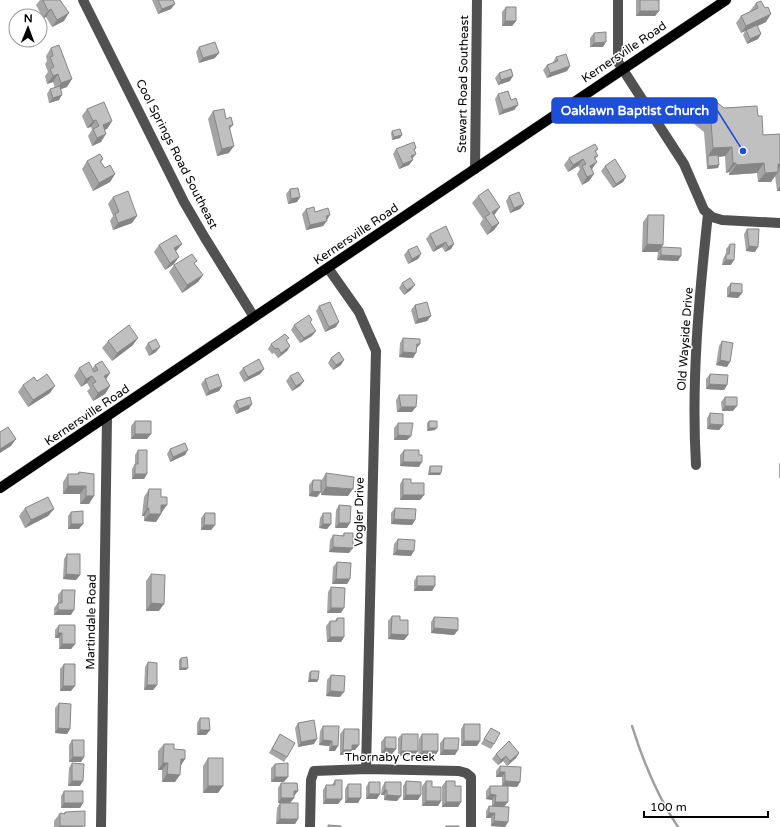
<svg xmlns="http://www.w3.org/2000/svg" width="780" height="827" font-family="'Varela Round',sans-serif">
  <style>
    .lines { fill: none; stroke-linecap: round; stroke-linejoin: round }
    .stream { stroke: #9f9f9f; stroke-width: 2.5 }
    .major-casing { stroke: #dbdbdb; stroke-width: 11 }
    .minor { stroke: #515151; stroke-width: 10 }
    .major { stroke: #000; stroke-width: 10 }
    .wall { fill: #a5a5a5 }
    .shaded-wall { fill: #868686 }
    .building { fill: #c0c0c0; stroke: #868686 }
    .labels { text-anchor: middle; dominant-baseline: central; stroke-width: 3; stroke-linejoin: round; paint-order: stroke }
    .street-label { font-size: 12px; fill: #000; stroke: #fff }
    .leader { fill: none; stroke: #1d4ed8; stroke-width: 1.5 }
    .callout-dot { fill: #1d4ed8; stroke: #fff; stroke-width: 1.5 }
    .callout { fill: #1d4ed8; stroke: #1d4ed8; stroke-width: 1.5 }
    .callout-label { font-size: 13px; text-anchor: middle; font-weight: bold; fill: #fff }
  </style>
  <rect width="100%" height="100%" fill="#fff"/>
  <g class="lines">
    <path class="stream" d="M 632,726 C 643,761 657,796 678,827"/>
    <defs>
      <path id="major" d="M 0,488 L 726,0"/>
    </defs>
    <use href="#major" class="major-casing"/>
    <path class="minor" d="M 83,0 L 184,202 L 205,238 L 254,317
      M 618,0 L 618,62 L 684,164 L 704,210 L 712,217 L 722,220 L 780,223
      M 475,169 L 477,0
      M 328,268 L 359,312 L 376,351 L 366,769
      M 696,465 C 691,382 699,297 708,214
      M 101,827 L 107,418
      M 310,827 L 311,780 L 314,771 L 366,769 L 459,771 L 466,773 L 471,777 L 471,827"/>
    <use href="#major" class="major"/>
  </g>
  <path class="wall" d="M 40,0 L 60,0 L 64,21 L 52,27 L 46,17 L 43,18 L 36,5 Z
    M 152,0 L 173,0 L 171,9 L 158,14 Z
    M 636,0 L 659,0 L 659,11 L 655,16 L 636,16 Z
    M 756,3 L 766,22 L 757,26 L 761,34 L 758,39 L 747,44 L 743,35 L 745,31 L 741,33 L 736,23 L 741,16 L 751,11 L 750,11 Z
    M 506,7 L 516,21 L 512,26 L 502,26 L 502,12 Z
    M 594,33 L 603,47 L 590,47 L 590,38 Z
    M 199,47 L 215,58 L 199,63 L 196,52 Z
    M 51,48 L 67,87 L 61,89 L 59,100 L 49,103 L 47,94 L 50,89 L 55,88 L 53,82 L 47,84 L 45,76 L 48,72 L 45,64 L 47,61 L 46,56 Z
    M 556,57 L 570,66 L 567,71 L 547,78 L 543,70 L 547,65 L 553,63 L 553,62 Z
    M 499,73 L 510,81 L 498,85 L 495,78 Z
    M 498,94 L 511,100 L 518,105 L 514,110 L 499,115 L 495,99 Z
    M 724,108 L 758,116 L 763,135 L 780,134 L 780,191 L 777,191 L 775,175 L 771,182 L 758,182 L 757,173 L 729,175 L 729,172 L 726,173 L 725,156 L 719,157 L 718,168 L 707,169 L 704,132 L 694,124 L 701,114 Z
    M 87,109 L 112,121 L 107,129 L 104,130 L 101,142 L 92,146 L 88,136 L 92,130 L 91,127 L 87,128 L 82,116 Z
    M 213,111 L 226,119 L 233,125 L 230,129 L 229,153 L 217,156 L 208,119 Z
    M 392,131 L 402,135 L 400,138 L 392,140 L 391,133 Z
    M 416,148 L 414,151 L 409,165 L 399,169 L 393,154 L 396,149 Z
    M 598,149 L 596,152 L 598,156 L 595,159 L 589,181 L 582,185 L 577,174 L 580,169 L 578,166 L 568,172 L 564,165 L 569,158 Z
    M 103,159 L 101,162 L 105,168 L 115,174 L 110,182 L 93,191 L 82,169 L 87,161 Z
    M 605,166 L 626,177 L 623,182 L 613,188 L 601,171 Z
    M 290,189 L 300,197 L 297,202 L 288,204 L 286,194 Z
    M 478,196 L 495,214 L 494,215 L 499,223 L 494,230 L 487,235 L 480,224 L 483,219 L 472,203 Z
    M 509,196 L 524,204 L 520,209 L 510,213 L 506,201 Z
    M 113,197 L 132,223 L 113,230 L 110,221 L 113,216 L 108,204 Z
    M 306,209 L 315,212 L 327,220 L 323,226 L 306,230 L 302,214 Z
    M 648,215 L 663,245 L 658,252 L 642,252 L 643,222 Z
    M 747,229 L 755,252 L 746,251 L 744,234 Z
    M 430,234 L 454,244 L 451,249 L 445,252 L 442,247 L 433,252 L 426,239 Z
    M 182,244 L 176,251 L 174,264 L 165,270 L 154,252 L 159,245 Z
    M 730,244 L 731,265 L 722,265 L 723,259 L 726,254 L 726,249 Z
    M 661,247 L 678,261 L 657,260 L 658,252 Z
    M 408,250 L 421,254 L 418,259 L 408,264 L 404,255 Z
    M 174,265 L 195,265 L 203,275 L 198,282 L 182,293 L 169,272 Z
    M 402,283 L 411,290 L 404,295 L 399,288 Z
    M 731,283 L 742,293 L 738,298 L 727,297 L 727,288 Z
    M 415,305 L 431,316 L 427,321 L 415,324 L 411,310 Z
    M 319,306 L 336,327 L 325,332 L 316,311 Z
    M 310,323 L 312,336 L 300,343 L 291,330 L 294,325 Z
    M 403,338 L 416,349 L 413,358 L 399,357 L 400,343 Z
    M 108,341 L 133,345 L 112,361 L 102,348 Z
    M 287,341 L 290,346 L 287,351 L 278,358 L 274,353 L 272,354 L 268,349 L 271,344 Z
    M 722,341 L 727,367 L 716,365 L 719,346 Z
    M 148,343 L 156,352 L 149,356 L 145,348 Z
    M 331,358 L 341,365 L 333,370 L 328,363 Z
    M 95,365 L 106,379 L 110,386 L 105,394 L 93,401 L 87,391 L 90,388 L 87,383 L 81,387 L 74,376 L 79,368 L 92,369 Z
    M 243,368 L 264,369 L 260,374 L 244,382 L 239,373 Z
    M 710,374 L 727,385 L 724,390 L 706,389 L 706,379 Z
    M 290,376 L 304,381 L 300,386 L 292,391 L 286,381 Z
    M 205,379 L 222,386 L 219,391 L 206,396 L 201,384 Z
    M 37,381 L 50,393 L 28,407 L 18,392 L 23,385 Z
    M 399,395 L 412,412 L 397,412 L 396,400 Z
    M 725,397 L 733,411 L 722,411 L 721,402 Z
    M 236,401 L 249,409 L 236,414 L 233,406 Z
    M 710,413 L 723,425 L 719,430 L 707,429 L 707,418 Z
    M 135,421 L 147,439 L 131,439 L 131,426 Z
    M 429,421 L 435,430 L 427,431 L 427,423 Z
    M 398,423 L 411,436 L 407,440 L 394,440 L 394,428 Z
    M 170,449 L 185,455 L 170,462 L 167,454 Z
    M 138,450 L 144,479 L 132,479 L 132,469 L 135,464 L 135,455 Z
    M 404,450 L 419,467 L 400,466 L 400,455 Z
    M 780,462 L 780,478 L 779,478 L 779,464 Z
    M 430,466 L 441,473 L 440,475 L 428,475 L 429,468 Z
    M 79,472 L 94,474 L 89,504 L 80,504 L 80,494 L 63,494 L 63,482 L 68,474 L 77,474 Z
    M 326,473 L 348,496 L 321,495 L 321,481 Z
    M 403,479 L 424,495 L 420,500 L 400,500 L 400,484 Z
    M 313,480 L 317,497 L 309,496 L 309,485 Z
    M 149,489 L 162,512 L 156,522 L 144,521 L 144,516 L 142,516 L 144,497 Z
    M 339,505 L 347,528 L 335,528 L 336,510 Z
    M 25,508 L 54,509 L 48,516 L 25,528 L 19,516 Z
    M 395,508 L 415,520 L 412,525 L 391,524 L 391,513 Z
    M 71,512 L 79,529 L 68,529 L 68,516 Z
    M 205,513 L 215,525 L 211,530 L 201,530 L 201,518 Z
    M 323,513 L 331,524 L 327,529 L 319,528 L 320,518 Z
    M 344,533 L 349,553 L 329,552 L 330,540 L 333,535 L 342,536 Z
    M 398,539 L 411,556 L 393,555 L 394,544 Z
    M 67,554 L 80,575 L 76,580 L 63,579 L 64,559 Z
    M 337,562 L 350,579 L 347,584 L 332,584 L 333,567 Z
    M 151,574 L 159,611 L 146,611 L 146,581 Z
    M 417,576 L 432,591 L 414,591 L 414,581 Z
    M 331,587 L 341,613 L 327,613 L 328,592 Z
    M 62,590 L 71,615 L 54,615 L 54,608 L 58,603 L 58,595 Z
    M 392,616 L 400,620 L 408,635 L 404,640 L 388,639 L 388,621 Z
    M 434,617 L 458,630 L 454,635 L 431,633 L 431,622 Z
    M 337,618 L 344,637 L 341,642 L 327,642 L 326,626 L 330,621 L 335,621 Z
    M 59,625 L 75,644 L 71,649 L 59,649 L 59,638 L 55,638 L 55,630 Z
    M 181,658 L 188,668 L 186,670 L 179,670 L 179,660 Z
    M 148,662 L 157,685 L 153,690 L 144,690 L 145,667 Z
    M 64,664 L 71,691 L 60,691 L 60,669 Z
    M 311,671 L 318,680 L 317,682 L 308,682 L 309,673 Z
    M 331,675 L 340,697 L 326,696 L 327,680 Z
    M 59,703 L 70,729 L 67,734 L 55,733 L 55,708 Z
    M 200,718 L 210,730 L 206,735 L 197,735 L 197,723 Z
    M 298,723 L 314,744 L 298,747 L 295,728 Z
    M 464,724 L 477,746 L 461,746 L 461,729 Z
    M 323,726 L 339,726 L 335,751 L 329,751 L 329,746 L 319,745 L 320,731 Z
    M 491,728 L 494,744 L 491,749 L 481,744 Z
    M 344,729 L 359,745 L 355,750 L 352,750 L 348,755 L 340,755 L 340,734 Z
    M 280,734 L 287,757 L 284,762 L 269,753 Z
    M 402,734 L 414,756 L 398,756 L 398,738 Z
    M 422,734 L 438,751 L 435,756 L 418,756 L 419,739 Z
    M 385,737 L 396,749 L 392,754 L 381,753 L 381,742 Z
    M 444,738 L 455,755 L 440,755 L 440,743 Z
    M 72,740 L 84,757 L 81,762 L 69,762 L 69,745 Z
    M 164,744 L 174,749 L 181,765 L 175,782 L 162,782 L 162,770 L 158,770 L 158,751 Z
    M 519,753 L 516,758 L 507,766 L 503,761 L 498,765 L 492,759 L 496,754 Z
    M 208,758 L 218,793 L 203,793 L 203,766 Z
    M 72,763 L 80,786 L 68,786 L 69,768 Z
    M 275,764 L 284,782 L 271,782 L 271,768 Z
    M 500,766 L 520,782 L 517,787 L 508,786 L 504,807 L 508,822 L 505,827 L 491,826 L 491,818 L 486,818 L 486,811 L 489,806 L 492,806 L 492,800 L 486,799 L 486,791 L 490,786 L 502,786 L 502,777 L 496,777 L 496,771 Z
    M 335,780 L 342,799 L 338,804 L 323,804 L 323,790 L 326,785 L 332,785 Z
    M 406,781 L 418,800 L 403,800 L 403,786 Z
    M 426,781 L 432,787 L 441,801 L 438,806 L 422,806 L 422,786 Z
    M 446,781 L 455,786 L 461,802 L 458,807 L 442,807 L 442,786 Z
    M 369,782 L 377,799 L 366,799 L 366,787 Z
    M 385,782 L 397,801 L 384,800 L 384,795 L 381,795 L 382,787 Z
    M 281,783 L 294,796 L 294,798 L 290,803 L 278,803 L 278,788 Z
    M 348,784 L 358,803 L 345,803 L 345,789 Z
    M 64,791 L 83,803 L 80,808 L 61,808 L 61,796 Z
    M 280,803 L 298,819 L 295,824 L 276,824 L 277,808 Z
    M 65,812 L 84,827 L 54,827 L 54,821 L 60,813 L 63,814 Z"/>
  <path class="shaded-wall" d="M 175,4 L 171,9 L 158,14 L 162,9 Z
    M 51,9 L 46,17 L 43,18 L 48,11 Z
    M 640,11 L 659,11 L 655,16 L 636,16 Z
    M 69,13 L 64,21 L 52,27 L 57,20 Z
    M 771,14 L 766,22 L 747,31 L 746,30 L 745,31 L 741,33 L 746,26 Z
    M 505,21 L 516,21 L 512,26 L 502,26 Z
    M 761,34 L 758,39 L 747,44 L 750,39 Z
    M 606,42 L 603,47 L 590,47 L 594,43 Z
    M 219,53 L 215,58 L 199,63 L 203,58 Z
    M 570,66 L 567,71 L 547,78 L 550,73 Z
    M 58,74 L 53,82 L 47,84 L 53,76 Z
    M 513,76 L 510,81 L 498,85 L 501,80 Z
    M 72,79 L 67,87 L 56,91 L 61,83 Z
    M 62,95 L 59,100 L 49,103 L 53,98 Z
    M 518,105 L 514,110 L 499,115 L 503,110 Z
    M 96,120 L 91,127 L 87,128 L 93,121 Z
    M 112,121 L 107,129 L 97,132 L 103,125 Z
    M 106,134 L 101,142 L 92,146 L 97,138 Z
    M 402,135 L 400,138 L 392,140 L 394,137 Z
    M 234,146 L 229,153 L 217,156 L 222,149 Z
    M 732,147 L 725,156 L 708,158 L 708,156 L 713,148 Z
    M 416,154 L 412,159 L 411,156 Z
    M 583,159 L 578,166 L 568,172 L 573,165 Z
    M 413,160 L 409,165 L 399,169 L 403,164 Z
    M 597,162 L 592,169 L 584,174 L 590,166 Z
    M 733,163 L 736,163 L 729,172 L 726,173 Z
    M 764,163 L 757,173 L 729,175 L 736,165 Z
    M 778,164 L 780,164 L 780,167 L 777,172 L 778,172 L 771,182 L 758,182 L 765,173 Z
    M 719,165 L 718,168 L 707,169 L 708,166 Z
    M 115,174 L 110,182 L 93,191 L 99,183 Z
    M 594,174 L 589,181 L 582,185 L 587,177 Z
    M 626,177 L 623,182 L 613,188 L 616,184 Z
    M 780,186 L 780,191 L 777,191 Z
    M 300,197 L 297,202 L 288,204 L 291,199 Z
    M 524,204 L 520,209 L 510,213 L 514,208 Z
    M 500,207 L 495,214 L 487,220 L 492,212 Z
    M 330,215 L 327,220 L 326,216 Z
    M 137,216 L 132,223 L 113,230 L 118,223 Z
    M 327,221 L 323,226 L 306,230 L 310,225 Z
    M 499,223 L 494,230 L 487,235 L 492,227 Z
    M 446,242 L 442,247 L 433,252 L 436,247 Z
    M 182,244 L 176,251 L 169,256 L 174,248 Z
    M 454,244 L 451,249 L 445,252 L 448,247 Z
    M 647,244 L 663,245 L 658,252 L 642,252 Z
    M 749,246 L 758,247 L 755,252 L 746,251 Z
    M 421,254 L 418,259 L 408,264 L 412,259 Z
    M 661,255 L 681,256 L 678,261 L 657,260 Z
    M 179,257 L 174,264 L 165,270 L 170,263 Z
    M 726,260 L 734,260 L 731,265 L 722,265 Z
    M 203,275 L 198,282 L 182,293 L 187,285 Z
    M 415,285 L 411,290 L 404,295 L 407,290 Z
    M 730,292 L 742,293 L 738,298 L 727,297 Z
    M 431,316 L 427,321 L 415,324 L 418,319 Z
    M 339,322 L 336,327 L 325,332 L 329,327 Z
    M 316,331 L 312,336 L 300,343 L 304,338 Z
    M 138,338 L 133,345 L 112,361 L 117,353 Z
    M 417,344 L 420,344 L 416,349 Z
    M 290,346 L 287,351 L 278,358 L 281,353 Z
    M 160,347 L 156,352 L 149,356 L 152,351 Z
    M 403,352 L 416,353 L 413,358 L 399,357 Z
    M 344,360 L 341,365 L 333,370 L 336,365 Z
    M 720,360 L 730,362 L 727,367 L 716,365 Z
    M 264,369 L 260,374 L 244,382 L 248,377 Z
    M 110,373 L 105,381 L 104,376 Z
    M 92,376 L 87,383 L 81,387 L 86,379 Z
    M 304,381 L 300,386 L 292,391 L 296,386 Z
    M 709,384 L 727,385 L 724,390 L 706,389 Z
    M 55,386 L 50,393 L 28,407 L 33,400 Z
    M 110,386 L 105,394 L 93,401 L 98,393 Z
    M 222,386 L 219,391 L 206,396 L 209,391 Z
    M 252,404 L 249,409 L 236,414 L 239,409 Z
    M 725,406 L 737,406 L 733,411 L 722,411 Z
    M 401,407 L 416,407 L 412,412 L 397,412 Z
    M 710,424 L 723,425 L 719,430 L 707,429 Z
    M 429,428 L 437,428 L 435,430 L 427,431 Z
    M 135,434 L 151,434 L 147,439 L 131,439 Z
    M 398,435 L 411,436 L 407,440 L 394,440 Z
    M 16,439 L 11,446 L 0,453 L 0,449 Z
    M 188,450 L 185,455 L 170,462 L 173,457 Z
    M 403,462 L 422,462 L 419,467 L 400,466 Z
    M 430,473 L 441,473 L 440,475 L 428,475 Z
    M 135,474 L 147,474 L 144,479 L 132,479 Z
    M 68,486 L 86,486 L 80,494 L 63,494 Z
    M 326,487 L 353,489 L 348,496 L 321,495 Z
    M 312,491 L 321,492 L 317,497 L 309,496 Z
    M 403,495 L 424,495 L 420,500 L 400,500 Z
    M 86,496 L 94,496 L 89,504 L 80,504 Z
    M 161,505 L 167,505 L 162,512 L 156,513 Z
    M 147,508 L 149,508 L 144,516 L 142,516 Z
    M 54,509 L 48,516 L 25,528 L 31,520 Z
    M 149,514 L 161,514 L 156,522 L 144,521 Z
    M 394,519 L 415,520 L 412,525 L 391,524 Z
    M 339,523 L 350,523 L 347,528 L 335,528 Z
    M 71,524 L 83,524 L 79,529 L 68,529 Z
    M 323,524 L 331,524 L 327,529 L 319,528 Z
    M 204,525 L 215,525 L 211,530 L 201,530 Z
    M 333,547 L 353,548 L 349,553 L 329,552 Z
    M 397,550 L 414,551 L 411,556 L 393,555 Z
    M 66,574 L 80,575 L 76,580 L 63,579 Z
    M 336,579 L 350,579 L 347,584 L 332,584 Z
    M 417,586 L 435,586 L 432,591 L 414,591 Z
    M 151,603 L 164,604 L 159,611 L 146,611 Z
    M 331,608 L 344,608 L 341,613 L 327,613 Z
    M 58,610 L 74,610 L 71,615 L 54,615 Z
    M 434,628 L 458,630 L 454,635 L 431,633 Z
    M 58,633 L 62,633 L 59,638 L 55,638 Z
    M 391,634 L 408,635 L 404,640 L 388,639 Z
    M 330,637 L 344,637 L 341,642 L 327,642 Z
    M 62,644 L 75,644 L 71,649 L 59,649 Z
    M 181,668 L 188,668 L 186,670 L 179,670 Z
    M 310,679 L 318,680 L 317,682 L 308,682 Z
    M 147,685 L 157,685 L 153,690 L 144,690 Z
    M 63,686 L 75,686 L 71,691 L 60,691 Z
    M 330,691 L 344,692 L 340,697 L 326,696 Z
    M 58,728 L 70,729 L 67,734 L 55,733 Z
    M 200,730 L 210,730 L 206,735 L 197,735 Z
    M 317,739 L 314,744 L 298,747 L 301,742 Z
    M 323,740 L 332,741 L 329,746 L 319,745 Z
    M 464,741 L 480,741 L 477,746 L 461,746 Z
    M 352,745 L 359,745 L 355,750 L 352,750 L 348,755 L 340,755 L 343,750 Z
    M 332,746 L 338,746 L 335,751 L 329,751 Z
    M 385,748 L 396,749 L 392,754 L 381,753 Z
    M 443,750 L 458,750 L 455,755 L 440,755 Z
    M 401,751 L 418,751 L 414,756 L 398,756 Z
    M 422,751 L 438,751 L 435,756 L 418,756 Z
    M 519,753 L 516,758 L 507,766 L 510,761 Z
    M 506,756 L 503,761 L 498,765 L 501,760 Z
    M 73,757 L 84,757 L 81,762 L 69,762 Z
    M 181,759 L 185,759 L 180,767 Z
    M 163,763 L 168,763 L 162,770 L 158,770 Z
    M 500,772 L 505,772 L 502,777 L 496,777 Z
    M 167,774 L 180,775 L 175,782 L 162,782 Z
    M 275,777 L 288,777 L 284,782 L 271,782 Z
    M 72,781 L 83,781 L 80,786 L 68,786 Z
    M 505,781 L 520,782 L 517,787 L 502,786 Z
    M 208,786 L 223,786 L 218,793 L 203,793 Z
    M 385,790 L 387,790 L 384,795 L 381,795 Z
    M 294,791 L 298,791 L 294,796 Z
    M 369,794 L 380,794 L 377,799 L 366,799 Z
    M 490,794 L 496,795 L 492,800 L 486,799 Z
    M 387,795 L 401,796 L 397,801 L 384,800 Z
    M 406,795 L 421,795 L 418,800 L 403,800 Z
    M 281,798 L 294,798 L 290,803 L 278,803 Z
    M 348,798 L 361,798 L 358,803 L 345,803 Z
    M 326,799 L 342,799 L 338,804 L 323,804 Z
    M 426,801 L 441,801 L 438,806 L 422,806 Z
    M 446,802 L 461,802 L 458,807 L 442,807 Z
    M 495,802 L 508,802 L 504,807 L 492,807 Z
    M 64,803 L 83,803 L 80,808 L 61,808 Z
    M 489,813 L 495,813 L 491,818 L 486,818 Z
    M 280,819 L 298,819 L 295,824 L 276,824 Z
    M 494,821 L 508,822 L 505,827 L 491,826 Z
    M 60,826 L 85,826 L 59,827 Z"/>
  <path class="building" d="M 43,0 L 60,0 L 69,13 L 57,20 L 51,9 L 48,11 Z
    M 158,0 L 173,0 L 175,4 L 162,9 Z
    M 640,0 L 659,0 L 659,11 L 640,11 Z
    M 761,1 L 765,8 L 768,7 L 771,14 L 746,26 L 741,16 L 758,8 L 756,3 Z
    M 506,7 L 516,7 L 516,21 L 505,21 Z
    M 757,25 L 761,34 L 750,39 L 746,30 Z
    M 606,32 L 606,42 L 594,43 L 594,33 Z
    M 215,42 L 219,53 L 203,58 L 199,47 Z
    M 59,45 L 72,79 L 61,83 L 58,74 L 53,76 L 50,69 L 54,67 L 50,57 L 53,56 L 51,48 Z
    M 566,54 L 570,66 L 550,73 L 547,65 L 558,61 L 556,57 Z
    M 511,69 L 513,76 L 501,80 L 499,73 Z
    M 60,86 L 62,95 L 53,98 L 50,89 Z
    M 508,91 L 511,100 L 516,98 L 518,105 L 503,110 L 498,94 Z
    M 714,100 L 724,108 L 757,106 L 758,116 L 762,116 L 763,135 L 780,134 L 780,164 L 778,164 L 778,172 L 765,173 L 764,163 L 736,165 L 736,163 L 733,163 L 732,147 L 713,148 L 711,122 L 701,114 Z
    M 104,102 L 112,121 L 103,125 L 106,134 L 97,138 L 93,129 L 99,126 L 96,120 L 93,121 L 87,109 Z
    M 224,109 L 226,119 L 231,117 L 233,125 L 229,126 L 234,146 L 222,149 L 213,111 Z
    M 400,129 L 402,135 L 394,137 L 392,131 Z
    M 414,142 L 416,148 L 414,149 L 416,154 L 411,156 L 413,160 L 403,164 L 396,149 Z
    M 595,144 L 598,149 L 595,151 L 598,156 L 594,157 L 597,162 L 590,166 L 594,174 L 587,177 L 582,166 L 586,164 L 583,159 L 573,165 L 569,158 Z
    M 100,154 L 103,159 L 100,161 L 105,168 L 110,165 L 115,174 L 99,183 L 87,161 Z
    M 718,155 L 719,165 L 708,166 L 708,156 Z
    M 615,159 L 626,177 L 616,184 L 605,166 Z
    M 298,188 L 300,197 L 291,199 L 290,189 Z
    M 488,189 L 500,207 L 492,212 L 499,223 L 492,227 L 485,217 L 490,214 L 478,196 Z
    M 128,191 L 137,216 L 118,223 L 115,214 L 119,212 L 113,197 Z
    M 519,192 L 524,204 L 514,208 L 509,196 Z
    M 314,207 L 315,212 L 328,208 L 330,215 L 326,216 L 327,221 L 310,225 L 306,209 Z
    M 648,215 L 664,215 L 663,245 L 647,244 Z
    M 446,226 L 454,244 L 448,247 L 446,242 L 436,247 L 430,234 Z
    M 747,229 L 759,229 L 758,247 L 749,246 Z
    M 176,235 L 182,244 L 174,248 L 179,257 L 170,263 L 159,245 Z
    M 730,244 L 735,244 L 734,260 L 726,260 L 726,254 L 729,254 Z
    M 417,246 L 421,254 L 412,259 L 408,250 Z
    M 661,247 L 681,248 L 681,256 L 661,255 Z
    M 192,254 L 197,261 L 194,263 L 203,275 L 187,285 L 174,265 Z
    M 410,278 L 415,285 L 407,290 L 402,283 Z
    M 731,283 L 742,284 L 742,293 L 730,292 Z
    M 330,302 L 339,322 L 329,327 L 319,306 Z
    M 427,302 L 431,316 L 418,319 L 415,305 Z
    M 309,315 L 312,320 L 310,322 L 316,331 L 304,338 L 294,325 Z
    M 129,325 L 138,338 L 117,353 L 108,341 Z
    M 285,334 L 289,338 L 286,340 L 290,346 L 281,353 L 278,348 L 275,349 L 271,344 Z
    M 403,338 L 420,339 L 420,344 L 417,344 L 416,353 L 403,352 Z
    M 156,339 L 160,347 L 152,351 L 148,343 Z
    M 722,341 L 733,343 L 730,362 L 720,360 Z
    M 339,352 L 344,360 L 336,365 L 331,358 Z
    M 259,359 L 264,369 L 248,377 L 243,368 Z
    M 102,361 L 110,373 L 104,376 L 110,386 L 98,393 L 92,384 L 96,382 L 92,376 L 86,379 L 79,368 L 89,362 L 94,372 L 98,370 L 95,365 Z
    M 298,372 L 304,381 L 296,386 L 290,376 Z
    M 47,374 L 55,386 L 33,400 L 23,385 L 34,377 L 37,381 Z
    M 218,374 L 222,386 L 209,391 L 205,379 Z
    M 710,374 L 728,375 L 727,385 L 709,384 Z
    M 399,395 L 417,395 L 416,407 L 401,407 Z
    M 250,397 L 252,404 L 239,409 L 236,401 Z
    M 725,397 L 737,397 L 737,406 L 725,406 Z
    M 710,413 L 723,414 L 723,425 L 710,424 Z
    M 135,421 L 151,421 L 151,434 L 135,434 Z
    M 429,421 L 437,421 L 437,428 L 429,428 Z
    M 398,423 L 413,423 L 411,436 L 398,435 Z
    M 8,427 L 16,439 L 0,449 L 0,432 Z
    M 185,443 L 188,450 L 173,457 L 170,449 Z
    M 138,450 L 147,450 L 147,474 L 135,474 L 135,464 L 138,464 Z
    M 404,450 L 419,450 L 419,455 L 422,455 L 422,462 L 403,462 Z
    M 430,466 L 442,466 L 441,473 L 430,473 Z
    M 79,472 L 94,474 L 94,496 L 86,496 L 86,486 L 68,486 L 68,474 L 79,474 Z
    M 326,473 L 354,477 L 353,489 L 326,487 Z
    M 403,479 L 411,479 L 411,483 L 424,483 L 424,495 L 403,495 Z
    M 313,480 L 321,480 L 321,492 L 312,491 Z
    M 149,489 L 161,489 L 161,497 L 167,497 L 167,505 L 161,505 L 161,514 L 149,514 L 149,508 L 147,508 Z
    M 48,497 L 54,509 L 31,520 L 25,508 Z
    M 339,505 L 351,506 L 350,523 L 339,523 Z
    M 395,508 L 416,509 L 415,520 L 394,519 Z
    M 83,511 L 83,524 L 71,524 L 71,512 Z
    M 205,513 L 215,513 L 215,525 L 204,525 Z
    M 323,513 L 331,513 L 331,524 L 323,524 Z
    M 344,533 L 353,533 L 353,548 L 333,547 L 333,535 L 344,536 Z
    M 398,539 L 415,540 L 414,551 L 397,550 Z
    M 67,554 L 80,554 L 80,575 L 66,574 Z
    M 337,562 L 351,563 L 350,579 L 336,579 Z
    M 151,574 L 165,575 L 164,604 L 151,603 Z
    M 417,576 L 435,576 L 435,586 L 417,586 Z
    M 331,587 L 345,588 L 344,608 L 331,608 Z
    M 62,590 L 75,590 L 74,610 L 58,610 L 58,603 L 62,603 Z
    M 392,616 L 400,616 L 400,620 L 408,620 L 408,635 L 391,634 Z
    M 434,617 L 458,618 L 458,630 L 434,628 Z
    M 337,618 L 344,618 L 344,637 L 330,637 L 330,621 L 337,621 Z
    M 59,625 L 75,625 L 75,644 L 62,644 L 62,633 L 58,633 Z
    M 187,657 L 188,668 L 181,668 L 181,658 Z
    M 148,662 L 157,663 L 157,685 L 147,685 Z
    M 64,664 L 75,664 L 75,686 L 63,686 Z
    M 311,671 L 319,671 L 318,680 L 310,679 Z
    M 331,675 L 345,676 L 344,692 L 330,691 Z
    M 59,703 L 71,704 L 70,729 L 58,728 Z
    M 200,718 L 209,718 L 210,730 L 200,730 Z
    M 314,720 L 317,739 L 301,742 L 298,723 Z
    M 464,724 L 480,724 L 480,741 L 464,741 Z
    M 323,726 L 339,726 L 338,746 L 332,746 L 332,741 L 323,740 Z
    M 491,728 L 500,733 L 494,744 L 484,739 Z
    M 344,729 L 359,729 L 359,745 L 352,745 L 352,750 L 343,750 Z
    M 280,734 L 295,743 L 287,757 L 272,749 Z
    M 402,734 L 418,734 L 418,751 L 401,751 Z
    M 422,734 L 438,734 L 438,751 L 422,751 Z
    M 385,737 L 396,737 L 396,749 L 385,748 Z
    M 444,738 L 459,738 L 458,750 L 443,750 Z
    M 72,740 L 84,740 L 84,757 L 73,757 Z
    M 509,741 L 519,753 L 510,761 L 506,756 L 501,760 L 496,754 Z
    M 164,744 L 174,744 L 174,749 L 185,750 L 185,759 L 181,759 L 180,775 L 167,774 L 168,763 L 163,763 Z
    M 208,758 L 223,758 L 223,786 L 208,786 Z
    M 72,763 L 84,764 L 83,781 L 72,781 Z
    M 288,763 L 288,777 L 275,777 L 275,764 Z
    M 500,766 L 521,767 L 520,782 L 505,781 L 505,772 L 500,772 Z
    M 335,780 L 342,780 L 342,799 L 326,799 L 326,785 L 335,785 Z
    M 406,781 L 421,782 L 421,795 L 406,795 Z
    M 426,781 L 432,781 L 432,787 L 441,787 L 441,801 L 426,801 Z
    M 446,781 L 455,781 L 455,786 L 461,786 L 461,802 L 446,802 Z
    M 369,782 L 380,782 L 380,794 L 369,794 Z
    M 385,782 L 401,782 L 401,796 L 387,795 L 387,790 L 385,790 Z
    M 281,783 L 297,783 L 298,791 L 294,791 L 294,798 L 281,798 Z
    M 348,784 L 361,784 L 361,798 L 348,798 Z
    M 490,786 L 508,786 L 508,802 L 495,802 L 496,795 L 490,794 Z
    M 64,791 L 83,791 L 83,803 L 64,803 Z
    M 280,803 L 298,803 L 298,819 L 280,819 Z
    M 489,806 L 509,807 L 508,822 L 494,821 L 495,813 L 489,813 Z
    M 85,811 L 85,826 L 60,826 L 60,813 L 65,814 L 65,812 Z
    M 328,825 L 341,826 L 341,827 L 328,827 Z
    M 446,826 L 459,826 L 459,827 L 445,827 Z"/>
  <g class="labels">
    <g class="street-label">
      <text transform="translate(624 52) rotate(-34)">Kernersville Road</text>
      <text transform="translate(463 84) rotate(-89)">Stewart Road Southeast</text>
      <text transform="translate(177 154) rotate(63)">Cool Springs Road Southeast</text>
      <text transform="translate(356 234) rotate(-34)">Kernersville Road</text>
      <text transform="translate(685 339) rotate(-86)">Old Wayside Drive</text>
      <text transform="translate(87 415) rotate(-34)">Kernersville Road</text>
      <text transform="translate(359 512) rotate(-89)">Vogler Drive</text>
      <text transform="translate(91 622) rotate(-89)">Martindale Road</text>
      <text x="390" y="757">Thornaby Creek</text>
    </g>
  </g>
  <path class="leader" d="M743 151L717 110"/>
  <circle class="callout-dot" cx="743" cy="151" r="4"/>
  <rect class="callout" x="552" y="98" width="165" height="25" rx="4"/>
  <g class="callout-label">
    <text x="635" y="115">Oaklawn Baptist Church</text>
  </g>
  <g transform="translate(28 28) rotate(1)"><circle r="19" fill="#ffffff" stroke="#999999"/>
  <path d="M0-3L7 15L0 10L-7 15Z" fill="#000000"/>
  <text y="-6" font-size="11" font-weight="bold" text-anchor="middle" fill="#000000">N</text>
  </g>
  <path d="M644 811v6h124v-6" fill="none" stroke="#000000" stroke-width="2"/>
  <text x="650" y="811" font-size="12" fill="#000000" stroke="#ffffff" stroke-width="3" paint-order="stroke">100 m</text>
</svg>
